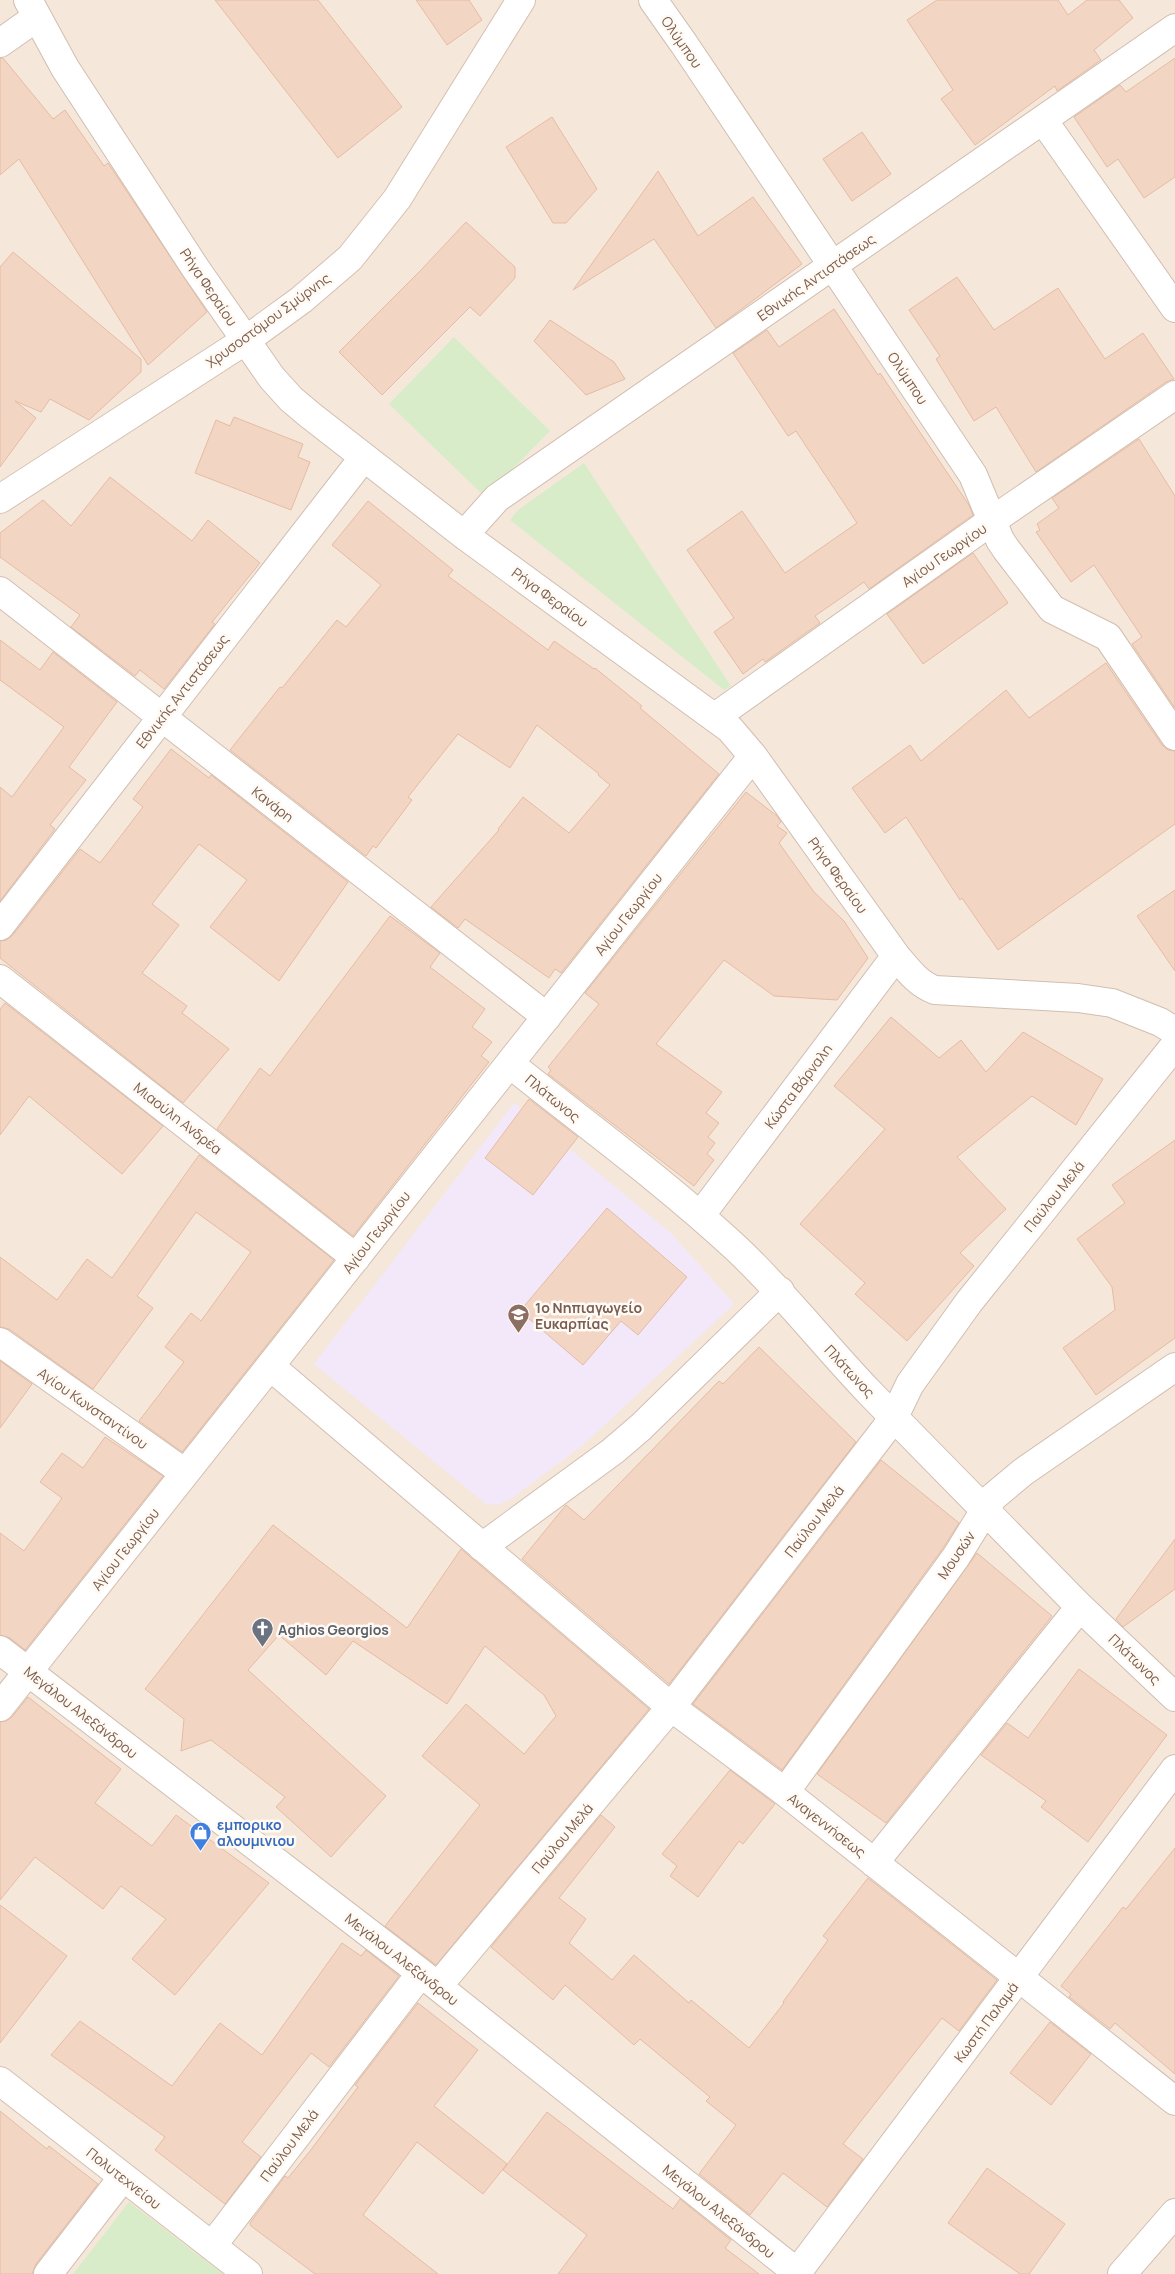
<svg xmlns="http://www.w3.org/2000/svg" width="1175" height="2274" font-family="Manrope,sans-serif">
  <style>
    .residential { fill: #f5e8da }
    .education { fill: #f3e8fa }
    .green { fill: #d8ecc9 }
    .building { fill: #f3d5c3; stroke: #e6bba3 }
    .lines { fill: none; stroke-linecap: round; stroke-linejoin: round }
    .street-casing { stroke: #d1beb0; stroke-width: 30 }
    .secondary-casing { stroke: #d6c0b0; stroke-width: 30 }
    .street { stroke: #fff; stroke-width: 28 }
    .secondary { stroke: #fff; stroke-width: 28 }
    .labels { text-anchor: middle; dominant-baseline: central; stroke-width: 5; stroke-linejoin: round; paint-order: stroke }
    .street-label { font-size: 14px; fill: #7a5c4d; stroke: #fffaf3 }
    .education-label { font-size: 14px; font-weight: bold; fill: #785e54; stroke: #fffaf3; text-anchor: start }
    .worship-label { font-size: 14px; font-weight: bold; fill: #5b616d; stroke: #fffaf3; text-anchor: start }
    .shop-label { font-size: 14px; font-weight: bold; fill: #366cbe; stroke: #fffaf3; text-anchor: start }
  </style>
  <rect width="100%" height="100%" fill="#fdf6ec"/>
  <path class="residential" d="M 0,0 L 1175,0 L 1175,2274 L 0,2274 Z"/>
  <path class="education" d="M 514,1103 L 672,1234 L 734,1304 L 583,1445 L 512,1498 L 498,1505 L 486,1504 L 314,1364 Z"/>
  <path class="green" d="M 454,337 L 550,431 L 485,497 L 389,404 Z
    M 584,463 L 731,686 L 724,690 L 510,520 L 518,510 Z
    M 129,2202 L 223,2274 L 73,2274 Z"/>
  <path class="building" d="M 215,0 L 318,0 L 402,107 L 338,158 Z
    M 416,0 L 469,0 L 482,20 L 447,45 Z
    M 937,0 L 1058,0 L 1068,15 L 1087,0 L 1119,0 L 1133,18 L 1094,50 L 1101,60 L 1057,91 L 1055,86 L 975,145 L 941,99 L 953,90 L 907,20 Z
    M 0,58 L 3,58 L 53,119 L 65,110 L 104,166 L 108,163 L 207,312 L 148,365 L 19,159 L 0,175 Z
    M 1175,58 L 1175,177 L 1144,198 L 1118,159 L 1107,167 L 1074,117 L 1120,85 L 1126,92 Z
    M 552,117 L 597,189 L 566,223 L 553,223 L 506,147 Z
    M 862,132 L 891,174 L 852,201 L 823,159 Z
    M 658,171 L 698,236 L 753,197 L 802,264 L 716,328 L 654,239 L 573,290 Z
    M 466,222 L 515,267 L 515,278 L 480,316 L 470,307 L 382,395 L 339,352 L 421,270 Z
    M 13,252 L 141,359 L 141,372 L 89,420 L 50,399 L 41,412 L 15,401 L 36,418 L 0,467 L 0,267 Z
    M 957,277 L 994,330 L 1058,288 L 1105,359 L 1143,333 L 1174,379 L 1166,382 L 1036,472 L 996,407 L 974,421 L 936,359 L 940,356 L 909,310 Z
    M 834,309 L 878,375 L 880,373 L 969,505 L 973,515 L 869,589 L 864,582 L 815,616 L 820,623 L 765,662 L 763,659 L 743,674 L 714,632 L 734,618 L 687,550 L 742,511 L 785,573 L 857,523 L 796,431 L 788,436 L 733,353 L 767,330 L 779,347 Z
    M 550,320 L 614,362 L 625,379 L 586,395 L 534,341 Z
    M 234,417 L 303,444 L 298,457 L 310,462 L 291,510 L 195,473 L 216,420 L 230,426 Z
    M 1139,439 L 1175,496 L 1175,708 L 1132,644 L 1142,637 L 1094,565 L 1071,582 L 1036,532 L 1040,530 L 1037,524 L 1059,508 L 1052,498 Z
    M 110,477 L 192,541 L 208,520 L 260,563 L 212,622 L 215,624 L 164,689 L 140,670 L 135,676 L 71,627 L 80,615 L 0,557 L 0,533 L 43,500 L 71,526 Z
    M 368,501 L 453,570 L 448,576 L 548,650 L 554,641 L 594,669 L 595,668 L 642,706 L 640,708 L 719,774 L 561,973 L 555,969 L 549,978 L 465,919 L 458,928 L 431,907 L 499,830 L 498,829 L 523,797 L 569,833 L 610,785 L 598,775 L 599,774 L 537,725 L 510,768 L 458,734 L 408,797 L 412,800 L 376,848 L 373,846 L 366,856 L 230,750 L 280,687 L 282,688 L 337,620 L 346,627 L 381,585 L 332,545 Z
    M 973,553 L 1008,603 L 923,664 L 887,614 Z
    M 0,640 L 40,670 L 53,652 L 117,702 L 69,767 L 86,780 L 50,825 L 55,829 L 0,901 L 0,787 L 12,797 L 64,727 L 0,680 Z
    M 1106,663 L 1162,745 L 1168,750 L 1175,751 L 1175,824 L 998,950 L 962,898 L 960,900 L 906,817 L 885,833 L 852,788 L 910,745 L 921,761 L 1006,690 L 1029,718 Z
    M 171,749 L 209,778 L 211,775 L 348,882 L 279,981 L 210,927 L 247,880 L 199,844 L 152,904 L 179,925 L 142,973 L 187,1006 L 182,1013 L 229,1049 L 183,1103 L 0,958 L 0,941 L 6,940 L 12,936 L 80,849 L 100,863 L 143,807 L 133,799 Z
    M 746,792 L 777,816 L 781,822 L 777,826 L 787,833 L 779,843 L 814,892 L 844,921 L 868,958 L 837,1000 L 774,996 L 724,960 L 656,1044 L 722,1092 L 706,1113 L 719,1123 L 708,1137 L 715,1143 L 707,1154 L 714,1160 L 694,1186 L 548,1074 L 551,1070 L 548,1067 L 599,1004 L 585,993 Z
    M 1175,890 L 1175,971 L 1137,916 Z
    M 390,916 L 440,953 L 430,967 L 485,1009 L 472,1027 L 492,1042 L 481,1056 L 489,1062 L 353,1236 L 217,1129 L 260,1068 L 270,1076 Z
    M 5,1003 L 163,1126 L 122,1174 L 29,1096 L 0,1135 L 0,1009 Z
    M 891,1017 L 939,1058 L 961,1040 L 986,1072 L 1023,1032 L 1103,1079 L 1076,1125 L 1032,1096 L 957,1157 L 1006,1209 L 960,1253 L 974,1266 L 907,1341 L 855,1294 L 865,1283 L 800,1224 L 885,1129 L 834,1086 Z
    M 529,1099 L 578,1137 L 533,1195 L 485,1158 Z
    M 1175,1140 L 1175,1338 L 1096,1395 L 1063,1348 L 1115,1310 L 1112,1287 L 1077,1239 L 1125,1203 L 1112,1185 Z
    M 199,1155 L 334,1260 L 182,1452 L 139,1421 L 184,1362 L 165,1347 L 191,1313 L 201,1321 L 251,1252 L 196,1212 L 137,1296 L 153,1308 L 93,1389 L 9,1329 L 0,1327 L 0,1257 L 57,1300 L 87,1259 L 112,1278 Z
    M 607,1208 L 687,1277 L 638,1335 L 621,1321 L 583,1365 L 520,1311 Z
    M 759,1347 L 856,1442 L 669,1684 L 522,1559 L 566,1505 L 584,1520 L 719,1381 L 723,1384 Z
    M 0,1361 L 32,1384 L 0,1428 Z
    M 105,1437 L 163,1476 L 25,1650 L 10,1638 L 0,1635 L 0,1533 L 24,1551 L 62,1498 L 40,1482 L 62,1453 L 83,1468 Z
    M 881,1460 L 959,1523 L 943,1548 L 782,1770 L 693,1704 Z
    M 273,1525 L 407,1628 L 461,1549 L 649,1709 L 436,1965 L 385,1926 L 480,1805 L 422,1756 L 466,1704 L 524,1754 L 556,1716 L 544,1695 L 485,1646 L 447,1704 L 353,1641 L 326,1675 L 279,1635 L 248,1670 L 386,1796 L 331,1857 L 276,1807 L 285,1797 L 211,1740 L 181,1751 L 184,1719 L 145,1689 Z
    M 1175,1539 L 1175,1589 L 1123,1627 L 1116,1619 Z
    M 977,1553 L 1052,1616 L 886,1823 L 817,1774 Z
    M 1079,1669 L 1167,1735 L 1088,1842 L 1041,1807 L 1046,1801 L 981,1755 L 1007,1723 L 1028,1738 Z
    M 28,1697 L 121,1769 L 95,1803 L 152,1846 L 176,1815 L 269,1883 L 175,1995 L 132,1959 L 166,1919 L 121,1886 L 103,1909 L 35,1857 L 0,1900 L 0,1722 L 6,1721 L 12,1717 Z
    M 730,1770 L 775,1804 L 743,1844 L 739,1841 L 698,1897 L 670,1876 L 677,1866 L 662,1854 Z
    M 601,1815 L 615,1827 L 559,1898 L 586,1919 L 569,1943 L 612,1980 L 634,1955 L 689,2003 L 691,2000 L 749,2048 L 784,2003 L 783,2002 L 828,1940 L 823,1936 L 868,1878 L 997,1980 L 959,2031 L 942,2018 L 843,2144 L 863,2159 L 827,2207 L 783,2173 L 750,2215 L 699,2174 L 736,2125 L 706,2101 L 710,2097 L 640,2039 L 634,2045 L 565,1985 L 553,2000 L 491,1947 Z
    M 1175,1848 L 1175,2074 L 1115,2023 L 1110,2029 L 1069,1997 L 1071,1994 L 1061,1986 L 1123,1907 L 1126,1909 Z
    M 0,1905 L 67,1956 L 0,2043 Z
    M 342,1943 L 361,1956 L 366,1950 L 399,1976 L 329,2067 L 311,2053 L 242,2142 L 261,2157 L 225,2204 L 155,2150 L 165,2137 L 51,2055 L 80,2021 L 172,2086 L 220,2023 L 262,2055 Z
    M 418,2003 L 478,2050 L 434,2106 L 507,2164 L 483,2194 L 417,2142 L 363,2215 L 438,2274 L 315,2274 L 251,2226 L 250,2223 L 285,2176 L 288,2178 L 310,2151 L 358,2087 L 355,2085 Z
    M 1050,2022 L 1091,2054 L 1051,2105 L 1010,2073 Z
    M 0,2111 L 47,2149 L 49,2146 L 98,2184 L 36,2264 L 32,2274 L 0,2274 Z
    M 547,2112 L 673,2209 L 680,2199 L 731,2240 L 725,2248 L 759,2274 L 558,2274 L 587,2235 L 503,2170 Z
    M 987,2168 L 1065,2224 L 1029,2274 L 1020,2274 L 948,2223 Z"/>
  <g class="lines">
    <defs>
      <path id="street" d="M 28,0 L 65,68 L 196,269 L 272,378 L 291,399 L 310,415 L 464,535 L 730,729 L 753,756 L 896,956 C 908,970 918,984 935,990 L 1078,998 L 1112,1003 L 1160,1022 L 1175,1031
        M 653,0 L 684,44 L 973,475 L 1000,540 L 1006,549 L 1052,609 L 1108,637 L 1175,736
        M 0,43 L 37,17
        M 1043,120 L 1175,308
        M 464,535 L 497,498 L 1175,28
        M 0,591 L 547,1017
        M 715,717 L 993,520 L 1175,395
        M 0,926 L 364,457
        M 0,979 L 356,1258
        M 510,1064 C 585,1124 665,1182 736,1248 C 784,1293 824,1345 869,1392 L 1080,1607 L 1175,1697
        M 700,1216 L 896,956
        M 0,1342 L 185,1473
        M 270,1366 L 671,1707 L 785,1792 L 1175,2101
        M 482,1547 L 613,1451 L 641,1427 L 780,1291
        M 0,1650 L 421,1973 L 799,2274
        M 0,1707 L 753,756
        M 785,1792 L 956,1557 L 993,1497 L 1023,1472 L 1175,1367
        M 874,1863 L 1080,1607
        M 438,1986 L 671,1707 L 883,1432 L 894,1417 L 910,1384 L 969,1302 L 1175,1045
        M 212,2246 L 421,1973
        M 48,2274 L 123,2177
        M 796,2274 L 1175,1769
        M 1122,2274 L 1175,2213"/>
      <path id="secondary" d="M 0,499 L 246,340 L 301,300 L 350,258 L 397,199 L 521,0
        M 0,2081 L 248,2274"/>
    </defs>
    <use href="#street" class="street-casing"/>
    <use href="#secondary" class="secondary-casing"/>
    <use href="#street" class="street"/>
    <use href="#secondary" class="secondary"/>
  </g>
  <defs>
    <symbol id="school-pin" viewBox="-11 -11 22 30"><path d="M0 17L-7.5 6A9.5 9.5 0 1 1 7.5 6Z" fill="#8d6e63" stroke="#fffaf3"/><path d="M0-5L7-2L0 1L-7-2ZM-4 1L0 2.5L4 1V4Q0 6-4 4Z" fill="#fff"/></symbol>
    <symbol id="church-pin" viewBox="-11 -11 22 30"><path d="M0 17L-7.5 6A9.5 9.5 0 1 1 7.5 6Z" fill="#6b7280" stroke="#fffaf3"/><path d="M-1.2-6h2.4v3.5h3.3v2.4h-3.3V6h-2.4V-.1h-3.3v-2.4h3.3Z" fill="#fff"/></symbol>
    <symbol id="shop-pin" viewBox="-11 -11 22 30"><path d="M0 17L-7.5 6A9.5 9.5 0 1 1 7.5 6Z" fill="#3f7fe0" stroke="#fffaf3"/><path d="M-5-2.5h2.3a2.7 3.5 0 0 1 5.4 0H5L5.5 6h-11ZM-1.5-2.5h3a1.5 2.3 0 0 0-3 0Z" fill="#fff"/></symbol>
  </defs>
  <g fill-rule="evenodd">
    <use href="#school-pin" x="506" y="1302" width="25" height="34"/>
    <use href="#church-pin" x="250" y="1616" width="25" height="34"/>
    <use href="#shop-pin" x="188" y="1820" width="25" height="34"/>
  </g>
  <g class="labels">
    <g class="street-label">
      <text transform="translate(682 42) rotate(55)">Ολύμπου</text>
      <text transform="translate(816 277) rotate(-35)">Εθνικής Αντιστάσεως</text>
      <text transform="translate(209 287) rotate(56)">Ρήγα Φεραίου</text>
      <text transform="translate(268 320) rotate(-36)">Χρυσοστόμου Σμύρνης</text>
      <text transform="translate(908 378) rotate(56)">Ολύμπου</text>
      <text transform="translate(944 555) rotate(-35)">Αγίου Γεωργίου</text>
      <text transform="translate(550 597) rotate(36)">Ρήγα Φεραίου</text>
      <text transform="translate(182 691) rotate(-52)">Εθνικής Αντιστάσεως</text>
      <text transform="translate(273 804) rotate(38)">Κανάρη</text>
      <text transform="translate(838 875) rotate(54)">Ρήγα Φεραίου</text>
      <text transform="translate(628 914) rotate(-52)">Αγίου Γεωργίου</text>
      <text transform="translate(798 1086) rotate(-53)">Κώστα Βάρναλη</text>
      <text transform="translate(553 1098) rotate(39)">Πλάτωνος</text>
      <text transform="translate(178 1118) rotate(38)">Μιαούλη Ανδρέα</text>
      <text transform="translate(1054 1196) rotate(-51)">Παύλου Μελά</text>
      <text transform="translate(376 1232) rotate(-52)">Αγίου Γεωργίου</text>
      <text transform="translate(850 1371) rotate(47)">Πλάτωνος</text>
      <text transform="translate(93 1408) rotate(35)">Αγίου Κωνσταντίνου</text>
      <text transform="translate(814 1521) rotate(-52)">Παύλου Μελά</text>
      <text transform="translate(125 1549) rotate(-52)">Αγίου Γεωργίου</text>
      <text transform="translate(956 1555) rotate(-56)">Μουσών</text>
      <text transform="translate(1135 1659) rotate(44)">Πλάτωνος</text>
      <text transform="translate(81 1712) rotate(38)">Μεγάλου Αλεξάνδρου</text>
      <text transform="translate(827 1825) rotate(38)">Αναγεννήσεως</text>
      <text transform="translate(562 1838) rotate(-50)">Παύλου Μελά</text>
      <text transform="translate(402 1959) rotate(38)">Μεγάλου Αλεξάνδρου</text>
      <text transform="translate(986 2022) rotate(-53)">Κωστή Παλαμά</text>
      <text transform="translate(289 2145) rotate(-53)">Παύλου Μελά</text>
      <text transform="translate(124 2178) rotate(38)">Πολυτεχνείου</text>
      <text transform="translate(719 2211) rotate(39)">Μεγάλου Αλεξάνδρου</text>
    </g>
    <g class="education-label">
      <text x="535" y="1307">1ο Νηπιαγωγείο<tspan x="535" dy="16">Ευκαρπίας</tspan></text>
    </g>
    <g class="worship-label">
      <text x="278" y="1629">Aghios Georgios</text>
    </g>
    <g class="shop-label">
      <text x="217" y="1824">εμπορικο<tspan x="217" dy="16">αλουμινιου</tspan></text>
    </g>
  </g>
</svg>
